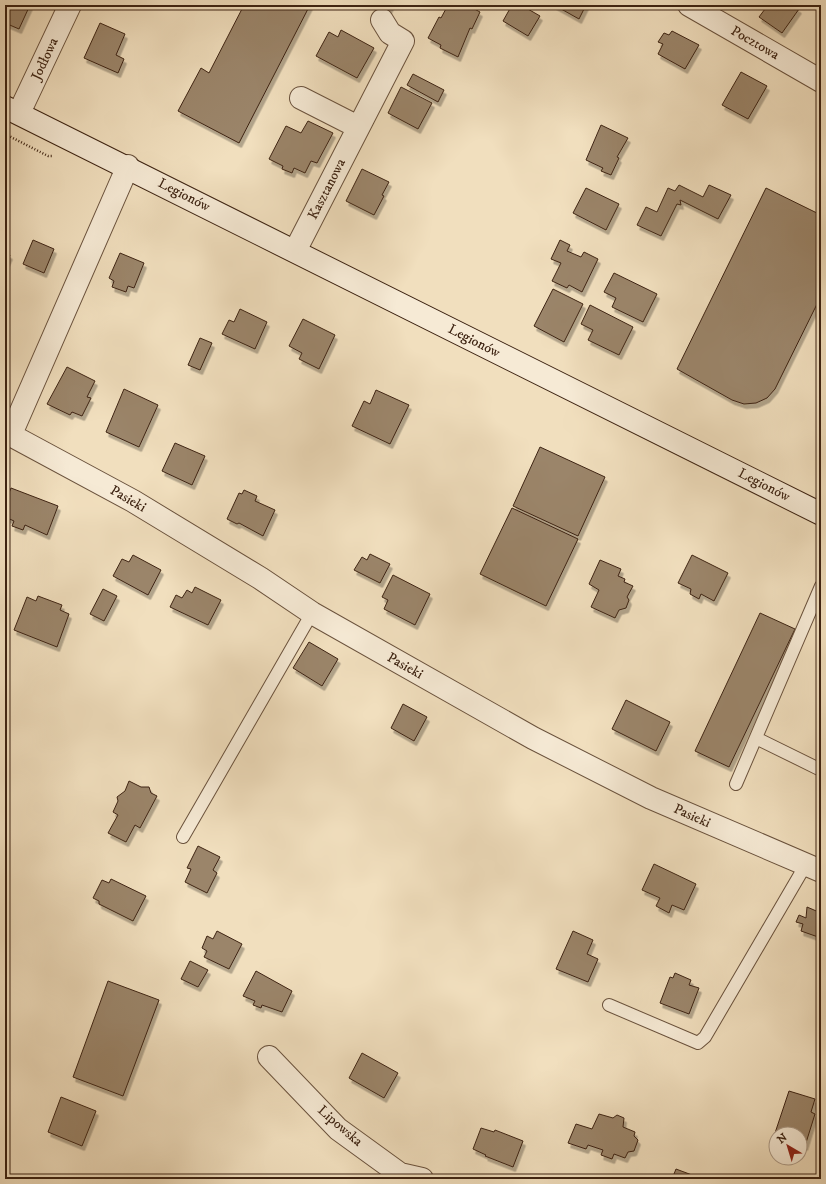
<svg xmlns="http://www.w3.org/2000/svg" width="826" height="1184" font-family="'IM FELL DW Pica',serif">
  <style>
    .building { fill: #9b856b; stroke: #3d2312; filter: url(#shadow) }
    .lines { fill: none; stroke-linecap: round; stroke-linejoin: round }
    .lane-casing { stroke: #6a523d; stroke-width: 14 }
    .street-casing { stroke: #6a523d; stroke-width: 24 }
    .secondary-casing { stroke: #3d2312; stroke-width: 24 }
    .path { stroke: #3d2312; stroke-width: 2.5; stroke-dasharray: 1 2; stroke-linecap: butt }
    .lane { stroke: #f6ead5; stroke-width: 12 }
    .street { stroke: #f6ead5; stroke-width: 22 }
    .secondary { stroke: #f6ead5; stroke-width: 22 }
    .labels { text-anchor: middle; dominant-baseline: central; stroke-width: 3.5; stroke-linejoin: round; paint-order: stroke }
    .street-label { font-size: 14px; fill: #3d2312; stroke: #f6ead5 }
  </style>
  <defs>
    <filter id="shadow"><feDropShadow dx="2.5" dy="4.5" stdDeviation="0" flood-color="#0004"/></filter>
  </defs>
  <rect width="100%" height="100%" fill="#f1dfbe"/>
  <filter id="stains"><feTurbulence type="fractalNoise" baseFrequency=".005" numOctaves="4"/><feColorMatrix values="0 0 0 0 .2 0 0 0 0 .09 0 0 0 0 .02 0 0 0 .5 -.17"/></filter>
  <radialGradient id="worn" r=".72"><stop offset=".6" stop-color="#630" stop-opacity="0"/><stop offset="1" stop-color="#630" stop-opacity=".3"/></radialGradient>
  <path class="building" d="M 5,5 L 30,5 L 19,29 L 5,23 Z
    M 244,5 L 310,5 L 239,143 L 178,111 L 201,68 L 209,73 Z
    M 372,5 L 391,5 L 387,13 Z
    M 448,5 L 467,5 L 480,12 L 472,29 L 470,28 L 458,57 L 440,48 L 441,45 L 428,38 L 439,17 L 441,18 Z
    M 512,5 L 521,5 L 540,16 L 528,36 L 503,21 Z
    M 554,5 L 586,5 L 579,19 Z
    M 768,5 L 793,5 L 799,9 L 782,33 L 759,17 Z
    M 100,23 L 125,34 L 116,55 L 124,59 L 118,73 L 84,58 Z
    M 341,30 L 374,48 L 357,78 L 316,56 L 329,32 L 338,37 Z
    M 672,31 L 699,45 L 685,69 L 658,54 L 663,44 L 658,42 L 664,33 L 669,35 Z
    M 741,72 L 767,86 L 748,119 L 722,105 Z
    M 413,74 L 444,90 L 438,102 L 407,85 Z
    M 401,87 L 432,103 L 418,129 L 388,113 Z
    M 308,121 L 333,133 L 317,163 L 311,161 L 305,173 L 294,168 L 292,173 L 282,169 L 283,166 L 269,159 L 286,126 L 301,133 Z
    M 601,125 L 628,138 L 617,157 L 619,158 L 611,175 L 601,171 L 603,168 L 586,160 Z
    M 362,169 L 389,182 L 382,195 L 384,196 L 374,215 L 346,201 Z
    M 679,185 L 703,197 L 709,185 L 731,195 L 718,219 L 680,200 L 681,205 L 677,204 L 661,236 L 637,225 L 646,207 L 657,212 L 668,188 L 675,191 Z
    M 586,188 L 619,204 L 606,230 L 573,213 Z
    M 766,188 L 821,215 L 821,296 L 775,389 L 767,398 L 756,403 L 744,404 L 732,400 L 677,369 Z
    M 33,240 L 54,249 L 44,273 L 23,264 Z
    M 560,240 L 570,245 L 567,251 L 581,257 L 584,252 L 598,259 L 582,292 L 569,285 L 567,288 L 552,281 L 561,263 L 551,259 Z
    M 5,252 L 10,255 L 5,266 Z
    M 120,253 L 144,263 L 134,288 L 128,286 L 126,292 L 112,287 L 114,281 L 109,278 Z
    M 614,273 L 657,294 L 643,322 L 612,307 L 616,298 L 604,292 Z
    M 553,289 L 583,304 L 564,342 L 534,326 Z
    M 590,305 L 633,327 L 619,355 L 588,340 L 593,330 L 581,324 Z
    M 240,309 L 267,322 L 255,349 L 222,334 L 229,320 L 234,322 Z
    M 303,319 L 335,335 L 319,369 L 299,359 L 302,353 L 289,346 Z
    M 200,338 L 212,343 L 200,370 L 188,365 Z
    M 67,367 L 95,381 L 87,397 L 91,398 L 82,416 L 72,412 L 70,415 L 47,404 Z
    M 124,389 L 158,405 L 139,447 L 106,432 Z
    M 376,390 L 409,405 L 390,444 L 352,426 L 364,401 L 370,404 Z
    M 175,443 L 205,456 L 192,485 L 162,471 Z
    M 540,447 L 605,477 L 578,536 L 513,506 Z
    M 11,488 L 58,506 L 47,535 L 25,525 L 23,530 L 12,526 L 14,521 L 5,517 L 5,503 Z
    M 244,490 L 257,496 L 255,501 L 275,510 L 263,536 L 239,523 L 237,524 L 227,519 L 239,493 L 242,494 Z
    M 512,508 L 578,539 L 546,606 L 480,574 Z
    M 370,554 L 390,564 L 380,583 L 354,570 L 362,557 L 367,560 Z
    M 133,555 L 161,570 L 148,595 L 113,576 L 122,559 L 129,562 Z
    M 692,555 L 728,573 L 714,601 L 701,594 L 699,599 L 690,594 L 691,589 L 678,583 Z
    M 600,560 L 621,569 L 618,576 L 625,579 L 624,582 L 633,586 L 627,597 L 629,600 L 626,608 L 619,610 L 615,618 L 591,607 L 599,590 L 589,584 Z
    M 393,575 L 430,594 L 415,625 L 384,609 L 388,600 L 382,597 Z
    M 195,587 L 221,600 L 208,625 L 170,607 L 176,595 L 182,598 L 187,590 L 192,593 Z
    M 103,589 L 117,596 L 104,621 L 90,614 Z
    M 38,596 L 62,605 L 60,610 L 69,614 L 57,647 L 14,630 L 27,597 L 36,601 Z
    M 760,613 L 795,629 L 729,767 L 695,751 Z
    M 309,642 L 338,659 L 322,686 L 293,668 Z
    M 626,700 L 670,722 L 656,751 L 612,729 Z
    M 403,704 L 427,717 L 414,741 L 391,728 Z
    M 129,781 L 141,787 L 149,787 L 151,793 L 157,796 L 140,828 L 135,825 L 126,842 L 108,833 L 118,815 L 113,812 L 118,801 L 117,797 L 125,791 Z
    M 198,846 L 220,857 L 213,870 L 217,873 L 207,893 L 185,882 L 191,869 L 187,868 Z
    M 654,864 L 696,884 L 684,910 L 672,905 L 669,913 L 656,906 L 660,898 L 642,890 Z
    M 111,879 L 146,896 L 133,921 L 99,904 L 99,901 L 93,898 L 102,880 L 109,883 Z
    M 807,907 L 821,913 L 821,938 L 801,931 L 803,924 L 796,922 L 799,915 L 806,918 Z
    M 217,931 L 242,944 L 229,969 L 204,957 L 207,951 L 202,948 L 207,936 L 213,939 Z
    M 573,931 L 593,940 L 587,954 L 598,959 L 588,982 L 556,969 Z
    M 190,961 L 208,970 L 198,987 L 181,979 Z
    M 256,971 L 292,991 L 282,1012 L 262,1005 L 261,1008 L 253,1005 L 255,1001 L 243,996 Z
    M 675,973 L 691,980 L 689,985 L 699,988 L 689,1014 L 660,1003 L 670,977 L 673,978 Z
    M 108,981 L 159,1000 L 123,1096 L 73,1077 Z
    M 362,1053 L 398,1073 L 384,1098 L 349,1078 Z
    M 789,1091 L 815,1099 L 811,1112 L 815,1114 L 805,1146 L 800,1144 L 800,1134 L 776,1134 L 776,1136 L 774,1136 Z
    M 61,1097 L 96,1111 L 82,1146 L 48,1132 Z
    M 599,1114 L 613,1118 L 617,1115 L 624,1118 L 623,1127 L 635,1132 L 634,1136 L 638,1140 L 634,1151 L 628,1152 L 625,1158 L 614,1154 L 612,1159 L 601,1155 L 603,1150 L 588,1145 L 586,1149 L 568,1143 L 576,1124 L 592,1129 Z
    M 481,1128 L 494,1132 L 495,1130 L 523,1141 L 513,1167 L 485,1156 L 486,1155 L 473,1149 Z
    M 676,1169 L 700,1178 L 700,1179 L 672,1179 Z"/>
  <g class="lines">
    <defs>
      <path id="lane" d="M 756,738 L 821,770
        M 736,784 L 821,586
        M 183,837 L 312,613
        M 609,1005 L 698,1043 L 705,1037 L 805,866"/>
      <path id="street" d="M 689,5 L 821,81
        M 301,98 L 358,127
        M 19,113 L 70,5
        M 295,251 L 403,41 L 390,33 L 382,20
        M 5,432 L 133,501 L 260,578 L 312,613 L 533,738 L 651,798 L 821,871
        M 11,434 L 128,166
        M 269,1057 L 338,1129 L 400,1174 L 422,1179"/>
      <path id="secondary" d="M 5,107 L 821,514"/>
    </defs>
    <use href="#lane" class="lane-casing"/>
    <use href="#street" class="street-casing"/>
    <use href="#secondary" class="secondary-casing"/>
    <path class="path" d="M 5,134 L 48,156 L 53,156"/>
    <use href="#lane" class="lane"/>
    <use href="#street" class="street"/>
    <use href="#secondary" class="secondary"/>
  </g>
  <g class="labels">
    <g class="street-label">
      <text transform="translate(755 43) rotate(30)">Pocztowa</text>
      <text transform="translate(45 59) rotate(-65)">Jodłowa</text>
      <text transform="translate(327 189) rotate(-63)">Kasztanowa</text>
      <text transform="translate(184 195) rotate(27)">Legionów</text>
      <text transform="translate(474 341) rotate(27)">Legionów</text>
      <text transform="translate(764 485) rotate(27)">Legionów</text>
      <text transform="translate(128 499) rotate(30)">Pasieki</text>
      <text transform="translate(405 666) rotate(29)">Pasieki</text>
      <text transform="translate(692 816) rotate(24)">Pasieki</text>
      <text transform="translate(340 1126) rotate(41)">Lipowska</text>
    </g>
  </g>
  <rect width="826" height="1184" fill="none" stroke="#f1dfbe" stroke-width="20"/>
  <rect x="6" y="6" width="814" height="1172" fill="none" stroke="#3d2312" stroke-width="2"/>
  <rect x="10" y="10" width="806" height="1164" fill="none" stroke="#3d2312"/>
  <g transform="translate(788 1146) rotate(322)"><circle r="19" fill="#f6ead5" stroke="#ac9a87"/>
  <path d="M0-3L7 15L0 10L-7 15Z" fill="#8f2418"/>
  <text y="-6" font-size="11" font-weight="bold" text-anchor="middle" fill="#3d2312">N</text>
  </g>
  <rect width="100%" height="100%" filter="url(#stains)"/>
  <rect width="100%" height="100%" fill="url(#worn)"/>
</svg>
